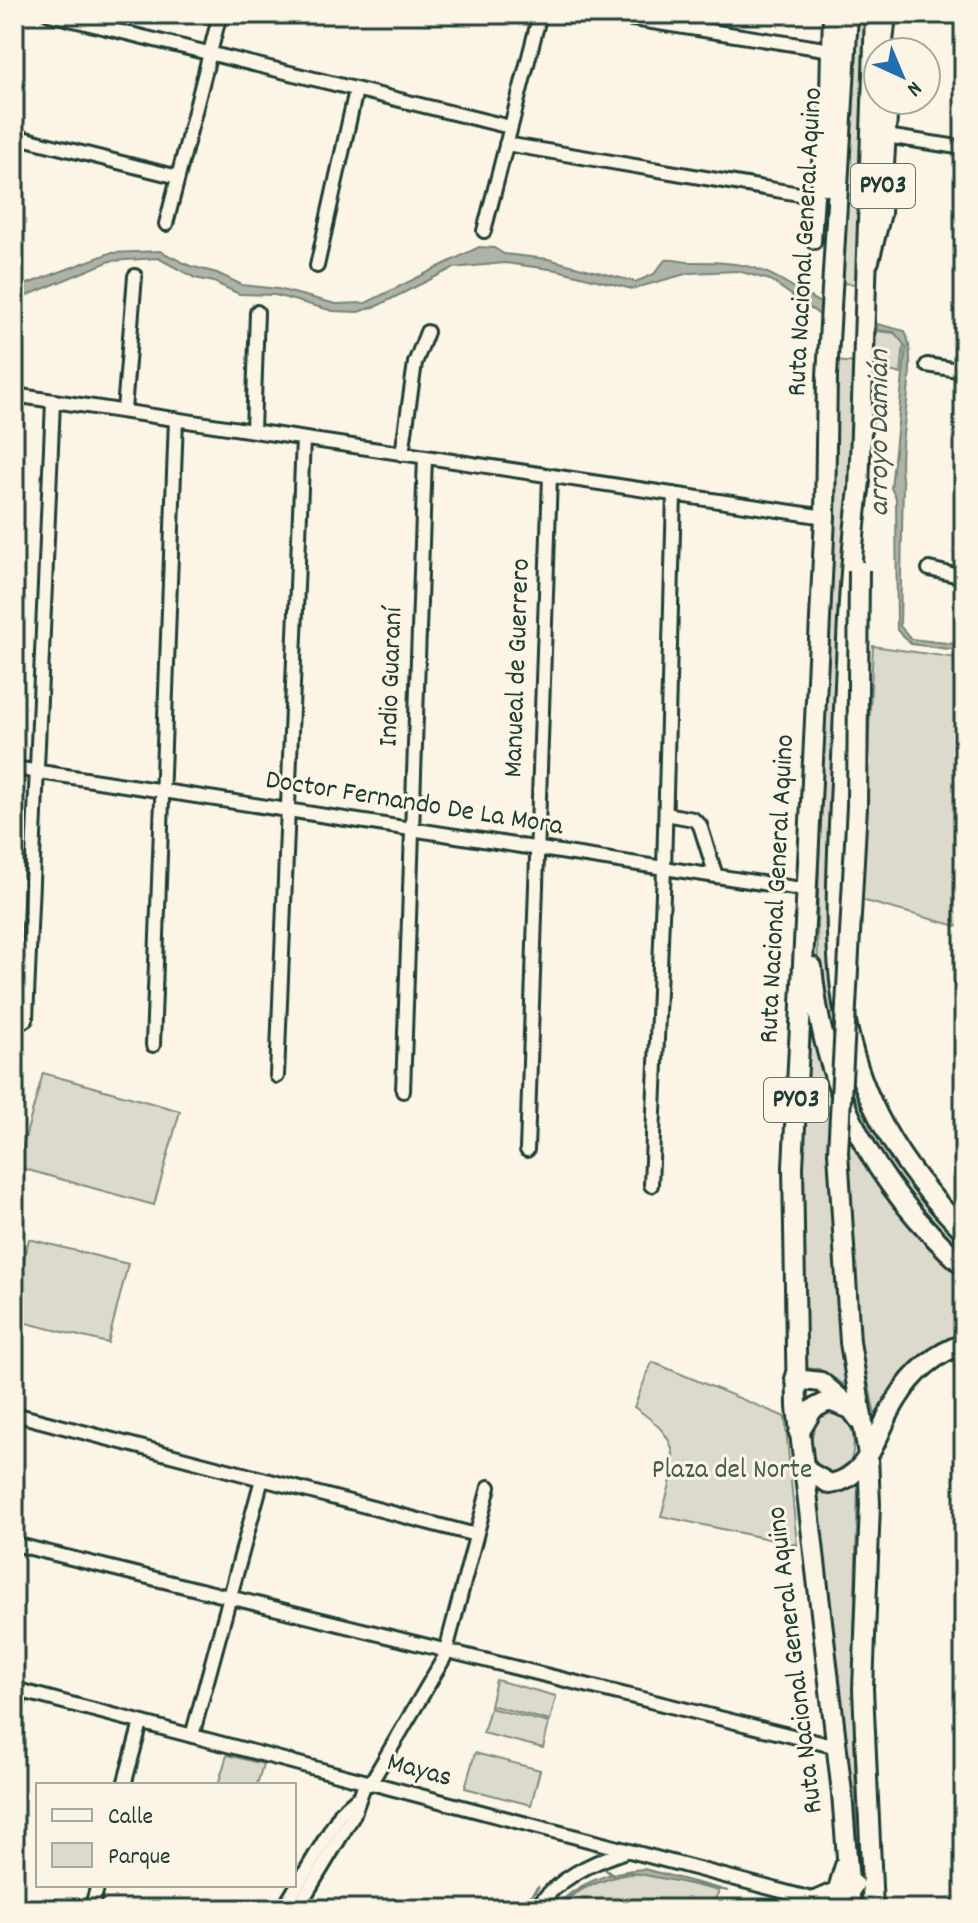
<svg xmlns="http://www.w3.org/2000/svg" width="978" height="1923" font-family="Dekko,sans-serif">
  <style>
    .green { fill: #dcdacc; stroke: #7e8c80; stroke-width: 2 }
    .water { fill: #aeb3a7; stroke: #758479; stroke-width: 2 }
    .lines { fill: none; stroke-linecap: round; stroke-linejoin: round }
    .stream { stroke: #758479; stroke-width: 3 }
    .minor-casing { stroke: #1f3d34; stroke-width: 18 }
    .major-casing { stroke: #1f3d34; stroke-width: 22 }
    .highway-casing { stroke: #1f3d34; stroke-width: 24 }
    .minor { stroke: #fcf5e5; stroke-width: 12 }
    .major { stroke: #fcf5e5; stroke-width: 16 }
    .highway { stroke: #fcf5e5; stroke-width: 18 }
    .highway-bridge-casing { stroke: #1f3d34; stroke-width: 24; stroke-linecap: butt }
    .highway-bridge { stroke: #fcf5e5; stroke-width: 18 }
    .labels { text-anchor: middle; dominant-baseline: central; stroke-width: 6; stroke-linejoin: round; paint-order: stroke }
    .shield { fill: #fcf5e5; stroke: #617469; stroke-width: 2 }
    .shield-label { font-size: 26px; font-weight: bold; fill: #1f3d34 }
    .street-label { font-size: 28px; fill: #1f3d34; stroke: #fcf5e5 }
    .park-label { font-size: 28px; fill: #455c52; stroke: #fcf5e5 }
    .water-label { font-size: 30px; font-style: italic; fill: #435a51; stroke: #fcf5e5 }
  </style>
  <rect width="100%" height="100%" fill="#fcf5e5"/>
  <filter id="ink" filterUnits="userSpaceOnUse"><feTurbulence type="fractalNoise" baseFrequency=".0125" numOctaves="2"/><feDisplacementMap in="SourceGraphic" scale="16" xChannelSelector="R" yChannelSelector="G"/><feConvolveMatrix kernelMatrix="1 2 1 2 8 2 1 2 1" color-interpolation-filters="sRGB"/></filter>
  <g filter="url(#ink)">
    <path class="green" d="M 854,14 L 868,14 L 859,284 L 839,283 Z
      M 876,331 L 894,333 L 904,342 L 901,374 L 875,367 Z
      M 836,361 L 855,363 L 833,1060 L 818,964 L 817,925 Z
      M 873,646 L 964,659 L 964,928 L 861,900 Z
      M 808,1011 L 832,1097 L 831,1201 L 848,1383 L 845,1385 L 819,1369 L 803,1368 L 797,1203 Z
      M 850,1064 L 964,1238 L 964,1257 L 904,1194 L 849,1098 Z
      M 43,1073 L 180,1111 L 154,1205 L 17,1167 Z
      M 848,1129 L 945,1259 L 964,1275 L 964,1338 L 876,1420 L 859,1336 L 852,1260 Z
      M 29,1239 L 128,1264 L 108,1343 L 14,1320 L 14,1297 Z
      M 652,1362 L 785,1417 L 797,1545 L 661,1516 C 677,1461 686,1442 634,1407 Z
      M 828,1408 C 852,1418 858,1435 851,1461 L 834,1473 L 822,1470 C 805,1452 810,1422 828,1408 Z
      M 858,1484 L 853,1670 L 857,1865 L 815,1487 L 836,1493 Z
      M 496,1680 L 556,1696 L 550,1721 L 490,1705 Z
      M 490,1708 L 549,1723 L 543,1748 L 483,1733 Z
      M 475,1753 L 540,1770 L 531,1805 L 465,1788 Z
      M 227,1755 L 263,1764 L 257,1785 L 218,1785 Z
      M 643,1873 L 719,1891 L 710,1909 L 558,1909 C 577,1886 614,1874 643,1873 Z"/>
    <path class="water" d="M 479,247 L 494,248 L 504,254 L 548,259 L 636,282 L 654,274 L 665,260 C 674,259 682,262 690,262 C 758,261 764,270 820,303 L 820,315 L 770,280 L 738,271 L 689,273 L 632,289 L 557,270 L 505,263 L 453,268 L 377,306 L 358,312 L 333,311 L 275,295 L 239,294 L 214,282 L 195,278 L 158,258 L 110,261 L 14,301 L 14,289 L 110,253 L 160,251 L 190,266 L 217,273 L 242,285 L 278,289 L 336,304 L 366,303 Z
      M 877,324 L 905,331 C 921,365 894,443 903,484 L 900,626 L 911,639 L 964,645 L 964,651 L 911,644 L 897,630 L 896,498 L 891,488 L 906,347 L 894,332 L 877,330 Z
      M 644,1869 L 728,1891 L 629,1872 L 582,1888 L 554,1909 C 575,1883 611,1871 644,1869 Z"/>
    <g class="lines">
      <path class="stream" d="M 604,1868 L 613,1875
        M 521,1909 L 538,1887"/>
      <defs>
        <path id="minor" d="M 49,14 L 510,127
          M 601,14 L 831,50
          M 14,136 L 178,177
          M 886,136 L 964,148
          M 506,144 L 817,197
          M 166,224 L 220,14
          M 484,231 L 540,14
          M 814,242 L 821,132
          M 317,266 L 356,90
          M 927,365 L 964,371
          M 14,395 L 825,517
          M 124,410 L 135,276
          M 253,431 L 257,312
          M 402,454 L 415,363 L 427,332
          M 929,569 L 964,577
          M 14,768 L 807,890
          M 666,814 L 693,819 L 700,825 L 716,876
          M 14,1027 L 26,1019 L 53,402
          M 153,1045 L 176,419
          M 277,1076 L 303,439
          M 403,1091 L 425,457
          M 527,1150 L 550,476
          M 651,1185 L 664,869 L 674,494
          M 14,1414 L 476,1535
          M 14,1544 L 837,1747
          M 14,1689 L 812,1899 L 835,1889 L 842,1865
          M 14,1719 L 21,1691
          M 192,1736 L 262,1479
          M 370,1784 L 444,1658 L 489,1487
          M 124,1785 L 141,1723
          M 91,1909 L 98,1885
          M 283,1909 L 342,1811 L 356,1799
          M 297,1909 L 353,1816 L 365,1783
          M 534,1909 C 560,1878 588,1864 626,1851"/>
        <path id="major" d="M 831,50 L 832,14
          M 883,52 L 887,14
          M 870,261 L 882,213 L 889,100"/>
        <path id="highway" d="M 848,14 L 827,376 L 825,517 L 793,1167 L 797,1407 L 842,1793 L 851,1909
          M 828,186 L 831,50
          M 860,481 C 848,573 846,666 842,759 C 834,952 815,1082 964,1231
          M 859,491 L 875,14
          M 812,967 C 824,1090 871,1183 964,1266
          M 850,1342 L 868,1455 L 870,1504 L 863,1689 L 873,1909
          M 795,1379 L 821,1382 L 849,1406
          M 799,1433 L 813,1409 L 829,1401 L 851,1409 L 862,1424
          M 802,1462 L 809,1472 L 830,1484 C 871,1477 877,1429 897,1399 C 913,1373 936,1353 964,1344
          M 820,1904 L 838,1901 L 854,1885"/>
      </defs>
      <use href="#minor" class="minor-casing"/>
      <use href="#major" class="major-casing"/>
      <use href="#highway" class="highway-casing"/>
      <use href="#minor" class="minor"/>
      <use href="#major" class="major"/>
      <use href="#highway" class="highway"/>
      <defs>
        <path id="highway-bridge" d="M 850,1342 L 838,1152 L 857,806 L 859,570"/>
      </defs>
      <use href="#highway-bridge" class="highway-bridge-casing"/>
      <use href="#highway-bridge" class="highway-bridge"/>
    </g>
  </g>
  <g class="labels">
    <g class="shield">
      <rect x="851" y="164" width="64" height="44" rx="6"/>
      <rect x="764" y="1078" width="64" height="44" rx="6"/>
    </g>
    <g class="shield-label">
      <text x="883" y="186">PY03</text>
      <text x="796" y="1100">PY03</text>
    </g>
    <g class="street-label">
      <text transform="translate(807 242) rotate(-87)">Ruta Nacional General Aquino</text>
      <text transform="translate(519 668) rotate(-88)">Manueal de Guerrero</text>
      <text transform="translate(393 677) rotate(-88)">Indio Guaraní</text>
      <text transform="translate(414 805) rotate(9)">Doctor Fernando De La Mora</text>
      <text transform="translate(779 889) rotate(-87)">Ruta Nacional General Aquino</text>
      <text transform="translate(797 1660) rotate(-97)">Ruta Nacional General Aquino</text>
      <text transform="translate(419 1772) rotate(15)">Mayas</text>
    </g>
    <g class="park-label">
      <text x="732" y="1472">Plaza del Norte</text>
    </g>
    <g class="water-label">
      <text transform="translate(881 433) rotate(-90)">arroyo Damián</text>
    </g>
  </g>
  <rect width="978" height="1923" fill="none" stroke="#fcf5e5" stroke-width="48"/>
  <rect x="24" y="24" width="930" height="1875" fill="none" stroke="#1f3d34" stroke-width="3" filter="url(#ink)"/>
  <rect x="36" y="1783" width="260" height="104" fill="#fcf5e5" stroke="#a4ab9e" stroke-width="2"/>
  <rect x="52" y="1809" width="40" height="12" fill="#fcf5e5" stroke="#a4ab9e" stroke-width="2"/>
  <text x="108" y="1823" font-size="24" fill="#1f3d34">Calle</text>
  <rect x="52" y="1843" width="40" height="24" fill="#dcdacc" stroke="#a4ab9e" stroke-width="2"/>
  <text x="108" y="1863" font-size="24" fill="#1f3d34">Parque</text>
  <g transform="translate(902 76) rotate(136)"><circle r="38" fill="#fcf5e5" stroke="#a4ab9e" stroke-width="2"/>
  <path d="M0-6L14 30L0 20L-14 30Z" fill="#1f6fb2"/>
  <text y="-12" font-size="22" font-weight="bold" text-anchor="middle" fill="#1f3d34">N</text>
  </g>
</svg>
